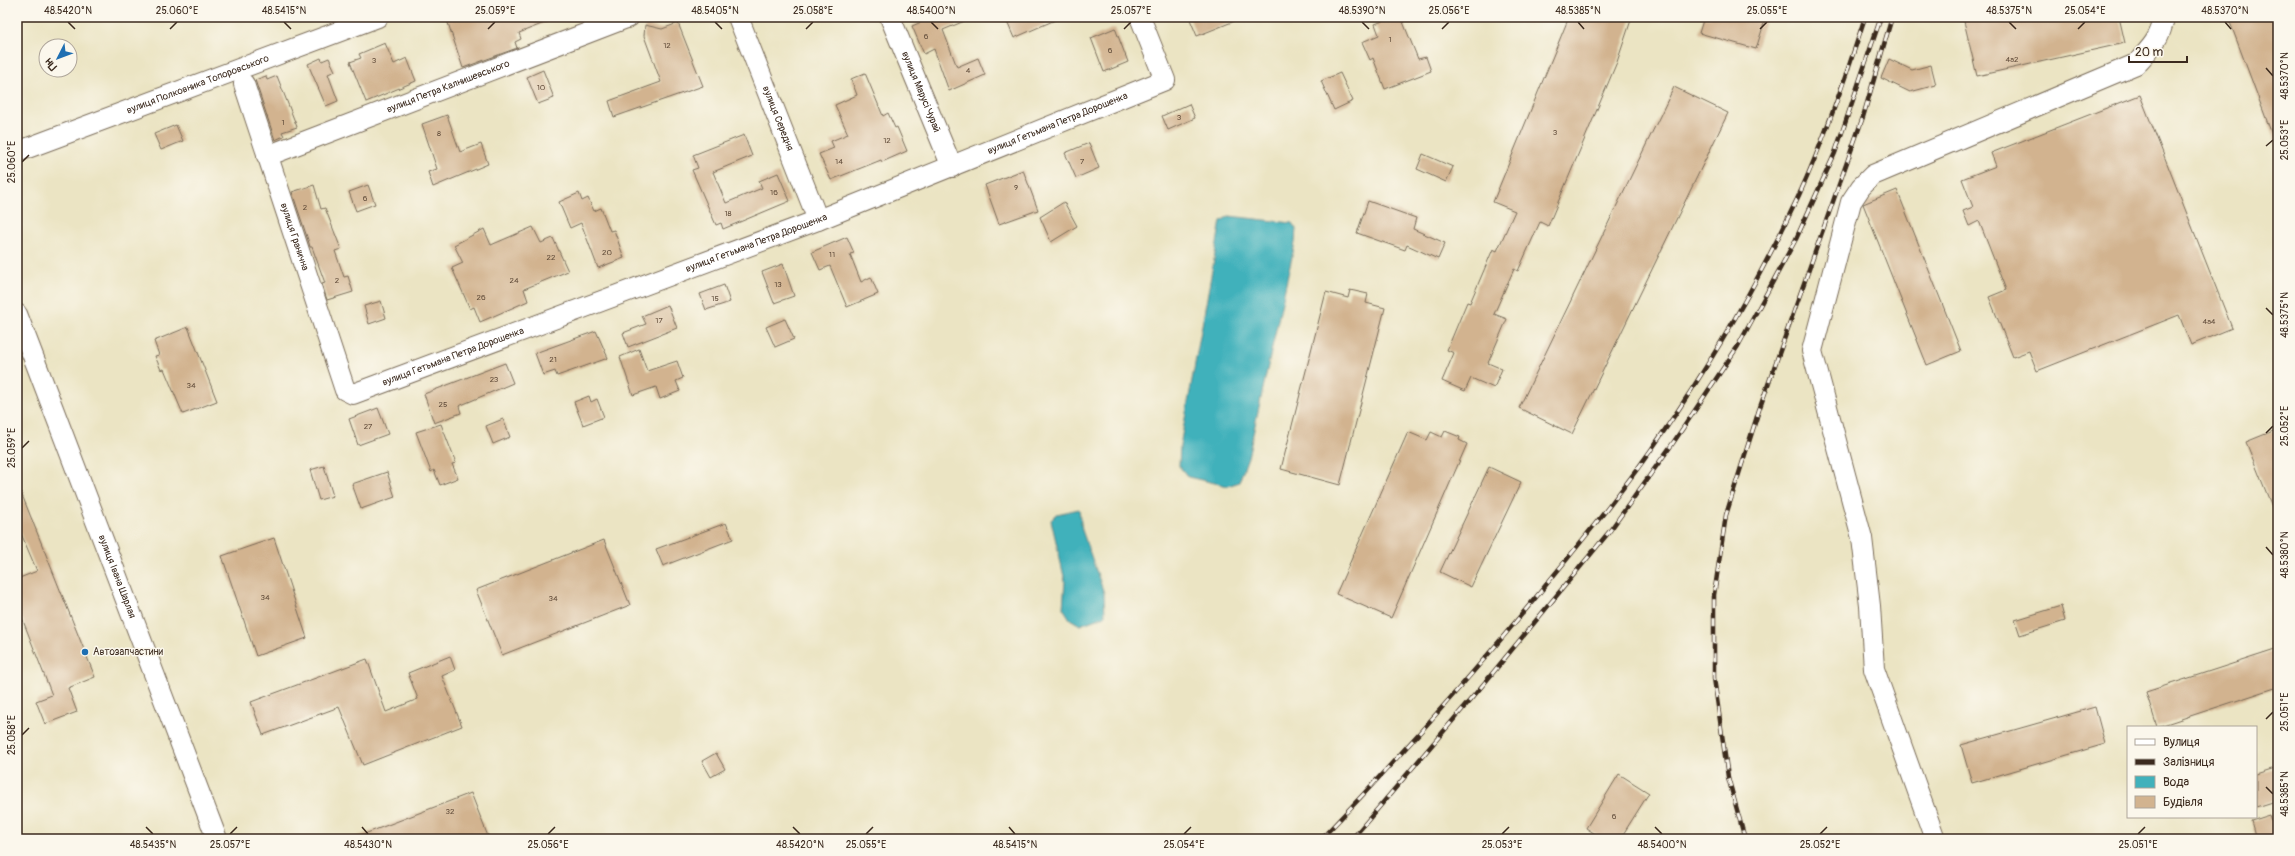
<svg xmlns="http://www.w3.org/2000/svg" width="2295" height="856" font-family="Pangolin,sans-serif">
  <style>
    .water { fill: #41b1bb; stroke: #3e6e6c }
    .building { fill: #d2b38f }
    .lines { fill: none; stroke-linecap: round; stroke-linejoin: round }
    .minor-casing { stroke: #796b58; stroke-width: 22 }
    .minor { stroke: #fff; stroke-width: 20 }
    .rail-casing { stroke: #3b2a1e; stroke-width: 4.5 }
    .rail { stroke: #fbf7ec; stroke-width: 3; stroke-dasharray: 9; stroke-linecap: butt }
    .ticks { fill: none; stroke: #3b2a1e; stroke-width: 1.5 }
    .poi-dot { fill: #1f6fb2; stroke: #fbf7ec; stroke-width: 1.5 }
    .labels { text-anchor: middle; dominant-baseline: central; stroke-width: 3; stroke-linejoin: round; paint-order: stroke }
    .number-label { font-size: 8px; fill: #614c3a }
    .street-label { font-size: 10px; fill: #3b2a1e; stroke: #fbf7ec }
    .poi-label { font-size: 10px; fill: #3b2a1e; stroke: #fbf7ec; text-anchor: start }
    .neatline { fill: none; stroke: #3b2a1e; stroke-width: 1.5 }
    .ticks-label { font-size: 10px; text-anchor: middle; fill: #3b2a1e }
  </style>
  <rect width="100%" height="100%" fill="#fbf7ec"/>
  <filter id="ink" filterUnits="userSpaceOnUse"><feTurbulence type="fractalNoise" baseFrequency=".025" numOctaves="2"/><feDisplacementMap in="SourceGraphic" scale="8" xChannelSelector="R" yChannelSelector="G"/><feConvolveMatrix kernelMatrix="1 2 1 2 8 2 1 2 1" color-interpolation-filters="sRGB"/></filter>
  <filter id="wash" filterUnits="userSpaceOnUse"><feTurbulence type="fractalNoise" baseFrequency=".012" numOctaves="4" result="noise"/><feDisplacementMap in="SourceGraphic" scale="16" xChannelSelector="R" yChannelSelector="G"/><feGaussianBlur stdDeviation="0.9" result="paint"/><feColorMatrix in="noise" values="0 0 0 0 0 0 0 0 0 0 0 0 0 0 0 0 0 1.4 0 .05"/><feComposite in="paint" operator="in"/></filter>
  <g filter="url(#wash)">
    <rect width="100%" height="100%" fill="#ebe4c3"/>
    <path class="water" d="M 1229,216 L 1292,223 L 1296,229 L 1295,243 L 1248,457 L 1239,482 L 1228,486 L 1188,477 L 1179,466 L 1180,446 L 1221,221 Z
      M 1079,509 L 1082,530 L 1104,593 L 1105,616 L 1080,625 L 1070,619 L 1063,608 L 1065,581 L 1051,520 L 1057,514 Z"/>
    <g id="blocks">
      <path class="building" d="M 446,17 L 557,17 L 557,18 L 519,33 L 521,39 L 515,42 L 517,48 L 463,68 Z
        M 933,17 L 974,17 L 943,30 L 957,67 L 978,58 L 985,75 L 949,91 L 934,49 L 924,54 L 912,26 Z
        M 1005,17 L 1062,17 L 1014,38 Z
        M 1189,17 L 1241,17 L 1242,18 L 1197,36 Z
        M 1393,17 L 1401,17 L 1418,59 L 1426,57 L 1431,71 L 1385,89 L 1373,58 L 1370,60 L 1362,42 L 1379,35 L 1375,24 Z
        M 1569,17 L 1632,17 L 1617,62 L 1548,226 L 1540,222 L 1518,271 L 1514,269 L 1494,314 L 1507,319 L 1488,363 L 1502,369 L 1494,388 L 1471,378 L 1465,391 L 1442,381 L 1454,353 L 1447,350 L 1467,302 L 1470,303 L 1493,249 L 1497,251 L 1515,211 L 1493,202 Z
        M 1704,17 L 1766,17 L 1756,49 L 1699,33 Z
        M 1963,17 L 2119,17 L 2125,43 L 1977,76 Z
        M 2228,17 L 2278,17 L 2278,144 L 2276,145 Z
        M 678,23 L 703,86 L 614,117 L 609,101 L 661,82 L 644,36 L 645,25 L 662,29 Z
        M 1115,28 L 1128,62 L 1104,72 L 1091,38 Z
        M 385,43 L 394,64 L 407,58 L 416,81 L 366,102 L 350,62 L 361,58 L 359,54 Z
        M 321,58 L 322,61 L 329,58 L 335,71 L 328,74 L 338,101 L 326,106 L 308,64 Z
        M 1889,59 L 1912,70 L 1931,65 L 1936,85 L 1910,92 L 1881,78 Z
        M 543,70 L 554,98 L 538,104 L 527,77 Z
        M 865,73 L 883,116 L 888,113 L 895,128 L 897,127 L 907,151 L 882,162 L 881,160 L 831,180 L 819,154 L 834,148 L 831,141 L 848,134 L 835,105 L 857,95 L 851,79 Z
        M 1340,73 L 1353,101 L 1334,110 L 1321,81 Z
        M 266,76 L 267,80 L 277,76 L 297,127 L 282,132 L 284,136 L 275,140 L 255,80 Z
        M 1674,87 L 1728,113 L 1572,434 L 1519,408 Z
        M 2140,95 L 2232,328 L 2191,345 L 2179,315 L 2037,371 L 2029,351 L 2013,357 L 1989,297 L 2006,290 L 1979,221 L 1969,226 L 1963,211 L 1973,207 L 1962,179 L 1996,166 L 1991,153 Z
        M 1189,104 L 1195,118 L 1168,130 L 1162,116 Z
        M 447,115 L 460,152 L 481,144 L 488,164 L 433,187 L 428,172 L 437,169 L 422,124 Z
        M 176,125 L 183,141 L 161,150 L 154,134 Z
        M 744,135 L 752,156 L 713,172 L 726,203 L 762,188 L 759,181 L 778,173 L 790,201 L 723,229 L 721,223 L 716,225 L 692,170 L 698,168 L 693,155 Z
        M 1089,143 L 1099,168 L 1076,178 L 1065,153 Z
        M 1423,154 L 1453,167 L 1446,182 L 1417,169 Z
        M 1023,170 L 1038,210 L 999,224 L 985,185 Z
        M 314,185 L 321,209 L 325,208 L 341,249 L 335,251 L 344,277 L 348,276 L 353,292 L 327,300 L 322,284 L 325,283 L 312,247 L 310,247 L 309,243 L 292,192 Z
        M 368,185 L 375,204 L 356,211 L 349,192 Z
        M 1897,190 L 1961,351 L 1927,365 L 1863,204 Z
        M 579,193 L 582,201 L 588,198 L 594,211 L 601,208 L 610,231 L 614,230 L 624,258 L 598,268 L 581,223 L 570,228 L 559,202 Z
        M 1368,201 L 1416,218 L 1413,229 L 1445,243 L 1438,259 L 1407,245 L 1405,250 L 1357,233 Z
        M 1064,202 L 1077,226 L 1051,242 L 1040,217 Z
        M 533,227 L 541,243 L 553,238 L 568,271 L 524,289 L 528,301 L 480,322 L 474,307 L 470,309 L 452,268 L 463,263 L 454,245 L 484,229 L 491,245 Z
        M 847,237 L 854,253 L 850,254 L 861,282 L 871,277 L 878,294 L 847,307 L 830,266 L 820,270 L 812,252 Z
        M 783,264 L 794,296 L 774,303 L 762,272 Z
        M 724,285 L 730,302 L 706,310 L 700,294 Z
        M 1350,290 L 1368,294 L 1366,303 L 1385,308 L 1340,485 L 1281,469 L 1326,292 L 1348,298 Z
        M 381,301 L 386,318 L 369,324 L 364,306 Z
        M 668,305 L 677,328 L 628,347 L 623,333 L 646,324 L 642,316 Z
        M 785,319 L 794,339 L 775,347 L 766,327 Z
        M 188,327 L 217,401 L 183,414 L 164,369 L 161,370 L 155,356 L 159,355 L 154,341 Z
        M 596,331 L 608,358 L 557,376 L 555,371 L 543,375 L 535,353 Z
        M 639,349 L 647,371 L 677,361 L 683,378 L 676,381 L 680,391 L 660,399 L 656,387 L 633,395 L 620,357 Z
        M 505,363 L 513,383 L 459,406 L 461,413 L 434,423 L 424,394 Z
        M 589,396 L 591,402 L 597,399 L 604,417 L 583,425 L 574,402 Z
        M 378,408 L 388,434 L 358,445 L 349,419 Z
        M 503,419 L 510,437 L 493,444 L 486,426 Z
        M 441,424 L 456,463 L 452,464 L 458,478 L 440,485 L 434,470 L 431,472 L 416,432 Z
        M 2278,429 L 2278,519 L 2277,519 L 2246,442 Z
        M 1445,431 L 1460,437 L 1459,440 L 1467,444 L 1391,618 L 1336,594 L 1408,432 L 1427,440 L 1431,432 L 1442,437 Z
        M 324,466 L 333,496 L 319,500 L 310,470 Z
        M 1489,467 L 1521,482 L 1471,587 L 1440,572 Z
        M 387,472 L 395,497 L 361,509 L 352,484 Z
        M 18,485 L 95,677 L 68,688 L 77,712 L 45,724 L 36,701 L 52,695 L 22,618 L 17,619 L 17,579 L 37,571 L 17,524 Z
        M 726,523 L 733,539 L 663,566 L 656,549 Z
        M 274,538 L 307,638 L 256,656 L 222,556 Z
        M 604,540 L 630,605 L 502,655 L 476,590 Z
        M 2061,606 L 2065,621 L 2020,635 L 2015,620 Z
        M 2278,649 L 2278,687 L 2157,727 L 2146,692 Z
        M 450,656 L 455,670 L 442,676 L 462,726 L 363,765 L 339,707 L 263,735 L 251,702 L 367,659 L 386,712 L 418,699 L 408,673 Z
        M 2095,707 L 2105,744 L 1972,783 L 1961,745 Z
        M 716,753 L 725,769 L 711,777 L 702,761 Z
        M 2278,767 L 2278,800 L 2256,807 L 2256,774 Z
        M 1619,774 L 1649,793 L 1620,839 L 1603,839 L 1586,828 Z
        M 471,793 L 489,839 L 354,839 L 354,838 Z
        M 2270,815 L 2278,839 L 2256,839 L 2251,821 Z"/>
    </g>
  </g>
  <g filter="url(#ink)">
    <use href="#blocks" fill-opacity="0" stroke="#796b58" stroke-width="1"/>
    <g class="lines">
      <defs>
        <g id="minor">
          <path id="s1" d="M 738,17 L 818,220"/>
          <path id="s2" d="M 890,17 L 952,167"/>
          <path id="s3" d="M 244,84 L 345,390 L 353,394 L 818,220 L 1165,80 L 1140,17"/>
          <path id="s4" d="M 17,152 L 378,17"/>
          <path id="s5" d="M 267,156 L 629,17"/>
          <path id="s6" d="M 17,314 L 217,839"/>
          <path d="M 1935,839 L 1874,669 L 1870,606 L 1862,538 L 1812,351 L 1851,202 L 1861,187 L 1873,175 L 2136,64 C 2150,49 2161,38 2164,17"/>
        </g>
      </defs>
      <use href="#minor" class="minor-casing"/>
      <use href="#minor" class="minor"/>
      <defs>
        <path id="rail" d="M 1321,839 C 1396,761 1468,680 1537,596 C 1580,543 1624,490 1662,434 C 1714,359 1760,278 1799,195 C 1825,138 1846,77 1865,17
          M 1352,839 L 1477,692 L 1609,532 L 1673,443 L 1738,346 L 1796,239 L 1835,153 L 1881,17
          M 1745,839 L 1728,777 L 1714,678 L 1714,595 L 1726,515 L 1759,410 L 1863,117 L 1892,17"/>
      </defs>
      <use href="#rail" class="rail-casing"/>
      <use href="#rail" class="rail"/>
    </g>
  </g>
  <path class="ticks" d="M 68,22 L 75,29M 284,22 L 291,29M 715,22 L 722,29M 931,22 L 938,29M 1362,22 L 1369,29M 1578,22 L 1584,29M 2009,22 L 2016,29M 2225,22 L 2231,29M 170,29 L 177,22M 488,29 L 495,22M 806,29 L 813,22M 1124,29 L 1131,22M 1442,29 L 1449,22M 1760,29 L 1767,22M 2078,29 L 2085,22M 2266,68 L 2273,76M 2266,146 L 2273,140M 22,162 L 29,155M 2266,308 L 2273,315M 2266,433 L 2273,426M 22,448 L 29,441M 2266,547 L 2273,555M 2266,719 L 2273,712M 22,735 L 29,728M 2266,787 L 2273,794M 146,827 L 153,834M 362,827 L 368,834M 793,827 L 800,834M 1009,827 L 1015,834M 1655,827 L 1662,834M 230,834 L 237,827M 548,834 L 555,827M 866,834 L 873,827M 1184,834 L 1191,827M 1502,834 L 1509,827M 1820,834 L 1827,827M 2138,834 L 2145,827"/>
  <circle class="poi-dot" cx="85" cy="652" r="4"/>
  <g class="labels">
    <g class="number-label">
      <text x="926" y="36">6</text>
      <text x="1390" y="39">1</text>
      <text x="667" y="45">12</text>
      <text x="1110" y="50">6</text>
      <text x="2012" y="59">4а2</text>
      <text x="374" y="60">3</text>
      <text x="968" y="70">4</text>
      <text x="541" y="87">10</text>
      <text x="1179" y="117">3</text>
      <text x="283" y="122">1</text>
      <text x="1555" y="132">3</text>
      <text x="439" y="133">8</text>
      <text x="887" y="140">12</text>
      <text x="839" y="161">14</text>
      <text x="1082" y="161">7</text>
      <text x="1016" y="187">9</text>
      <text x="774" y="192">16</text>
      <text x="365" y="198">6</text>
      <text x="305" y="207">2</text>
      <text x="728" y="213">18</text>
      <text x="607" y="252">20</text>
      <text x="832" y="254">11</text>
      <text x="551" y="257">22</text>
      <text x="337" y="280">2</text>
      <text x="514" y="280">24</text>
      <text x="778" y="284">13</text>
      <text x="481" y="297">26</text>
      <text x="715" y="298">15</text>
      <text x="659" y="320">17</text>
      <text x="2209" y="321">4а4</text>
      <text x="553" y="359">21</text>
      <text x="494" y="379">23</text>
      <text x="191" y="385">34</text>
      <text x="443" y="404">25</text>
      <text x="368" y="426">27</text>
      <text x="265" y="597">34</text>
      <text x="553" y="598">34</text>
      <text x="450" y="811">32</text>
      <text x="1614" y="816">6</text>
    </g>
    <g class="street-label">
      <text stroke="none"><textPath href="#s4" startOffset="193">вулиця Полковника Топоровського</textPath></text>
      <text stroke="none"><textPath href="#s5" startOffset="194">вулиця Петра Калнишевського</textPath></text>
      <text stroke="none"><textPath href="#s2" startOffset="81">вулиця Марусі Чурай</textPath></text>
      <text stroke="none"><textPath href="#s1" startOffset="109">вулиця Середня</textPath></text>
      <text stroke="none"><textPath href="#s3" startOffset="1086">вулиця Гетьмана Петра Дорошенка</textPath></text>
      <text stroke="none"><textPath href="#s3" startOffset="161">вулиця Гранична</textPath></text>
      <text stroke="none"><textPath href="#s3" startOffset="762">вулиця Гетьмана Петра Дорошенка</textPath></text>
      <text stroke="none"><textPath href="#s3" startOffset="438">вулиця Гетьмана Петра Дорошенка</textPath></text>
      <text stroke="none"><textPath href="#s6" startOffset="281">вулиця Івана Шарлая</textPath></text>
    </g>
    <g class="poi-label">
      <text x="93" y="652">Автозапчастини</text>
    </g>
  </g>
  <rect width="2295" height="856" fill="none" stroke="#fbf7ec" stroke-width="44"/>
  <rect x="2127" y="726" width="130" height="92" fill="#fbf7ec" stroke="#aea59a"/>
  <rect x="2135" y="739" width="20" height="6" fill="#ffffff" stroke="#aea59a"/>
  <text x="2163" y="746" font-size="12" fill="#3b2a1e">Вулиця</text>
  <rect x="2135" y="759" width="20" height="6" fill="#3b2a1e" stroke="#aea59a"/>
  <text x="2163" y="766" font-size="12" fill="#3b2a1e">Залізниця</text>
  <rect x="2135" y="776" width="20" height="12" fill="#41b1bb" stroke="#aea59a"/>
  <text x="2163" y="786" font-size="12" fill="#3b2a1e">Вода</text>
  <rect x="2135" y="796" width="20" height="12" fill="#d2b38f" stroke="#aea59a"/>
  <text x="2163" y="806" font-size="12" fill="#3b2a1e">Будівля</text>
  <g transform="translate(58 58) rotate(228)"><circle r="19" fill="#fbf7ec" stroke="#aea59a"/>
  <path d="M0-3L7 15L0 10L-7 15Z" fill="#1f6fb2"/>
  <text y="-6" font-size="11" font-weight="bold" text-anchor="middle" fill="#3b2a1e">Пн</text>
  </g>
  <path d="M2129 56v6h58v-6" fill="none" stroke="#3b2a1e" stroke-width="2"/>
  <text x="2135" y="56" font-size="12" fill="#3b2a1e" stroke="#fbf7ec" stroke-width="3" paint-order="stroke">20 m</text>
  <rect x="22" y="22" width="2251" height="812" class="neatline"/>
  <g class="ticks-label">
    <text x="68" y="14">48.5420°N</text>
    <text x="177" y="14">25.060°E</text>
    <text x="284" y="14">48.5415°N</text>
    <text x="495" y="14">25.059°E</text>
    <text x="715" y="14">48.5405°N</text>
    <text x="813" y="14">25.058°E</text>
    <text x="931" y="14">48.5400°N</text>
    <text x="1131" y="14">25.057°E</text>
    <text x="1362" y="14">48.5390°N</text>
    <text x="1449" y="14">25.056°E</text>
    <text x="1578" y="14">48.5385°N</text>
    <text x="1767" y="14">25.055°E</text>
    <text x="2009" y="14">48.5375°N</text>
    <text x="2085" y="14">25.054°E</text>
    <text x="2225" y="14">48.5370°N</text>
    <text transform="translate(2284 76) rotate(-90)" y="4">48.5370°N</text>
    <text transform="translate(2284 140) rotate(-90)" y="4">25.053°E</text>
    <text transform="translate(11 162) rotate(-90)" y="4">25.060°E</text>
    <text transform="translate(2284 315) rotate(-90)" y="4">48.5375°N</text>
    <text transform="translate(2284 426) rotate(-90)" y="4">25.052°E</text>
    <text transform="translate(11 448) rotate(-90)" y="4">25.059°E</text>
    <text transform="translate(2284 555) rotate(-90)" y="4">48.5380°N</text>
    <text transform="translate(2284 712) rotate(-90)" y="4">25.051°E</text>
    <text transform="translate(11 735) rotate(-90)" y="4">25.058°E</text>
    <text transform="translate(2284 794) rotate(-90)" y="4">48.5385°N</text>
    <text x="153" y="848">48.5435°N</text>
    <text x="230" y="848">25.057°E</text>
    <text x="368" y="848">48.5430°N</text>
    <text x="548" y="848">25.056°E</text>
    <text x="800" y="848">48.5420°N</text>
    <text x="866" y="848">25.055°E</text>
    <text x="1015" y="848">48.5415°N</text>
    <text x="1184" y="848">25.054°E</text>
    <text x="1502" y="848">25.053°E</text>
    <text x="1662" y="848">48.5400°N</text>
    <text x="1820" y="848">25.052°E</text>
    <text x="2138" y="848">25.051°E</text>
  </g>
</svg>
